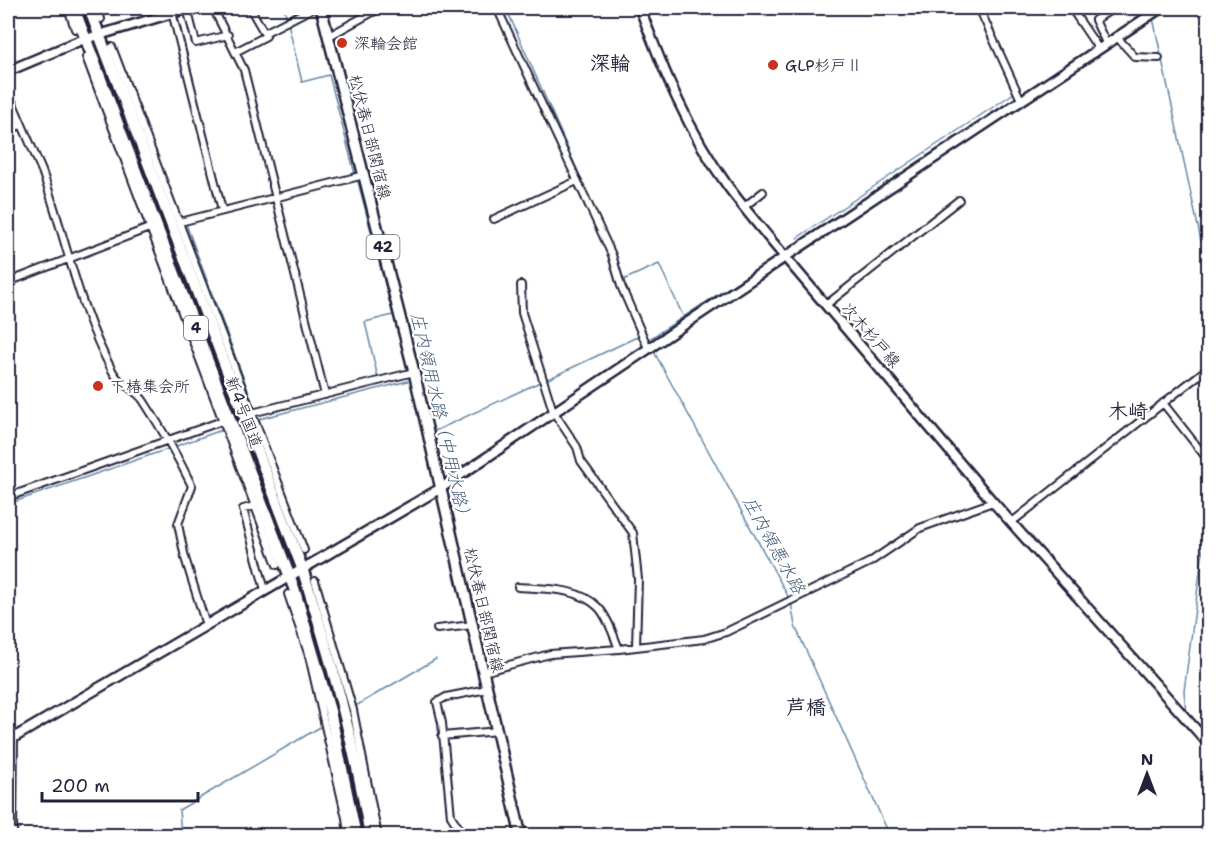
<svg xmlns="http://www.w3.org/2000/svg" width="1216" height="843" font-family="'Shantell Sans','Klee One',sans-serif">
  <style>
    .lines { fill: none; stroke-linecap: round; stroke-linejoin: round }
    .stream { stroke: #6288a6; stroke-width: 1.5 }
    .street-casing { stroke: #22223b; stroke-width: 10 }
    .secondary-casing { stroke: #22223b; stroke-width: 13 }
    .primary-casing { stroke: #22223b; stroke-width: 14 }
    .highway-casing { stroke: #22223b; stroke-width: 15 }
    .street { stroke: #fff; stroke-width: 6 }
    .secondary { stroke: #fff; stroke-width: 8 }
    .primary { stroke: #fff; stroke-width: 9 }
    .highway { stroke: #fff; stroke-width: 10 }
    .poi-dot { fill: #c8321e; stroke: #fff; stroke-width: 2 }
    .labels { text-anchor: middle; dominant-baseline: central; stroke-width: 4.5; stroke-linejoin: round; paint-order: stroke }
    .shield { fill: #fff; stroke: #646476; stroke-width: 1.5 }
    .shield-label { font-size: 15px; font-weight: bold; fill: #22223b }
    .poi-label { font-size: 16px; fill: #22223b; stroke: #fff; text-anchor: start }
    .street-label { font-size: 16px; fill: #22223b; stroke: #fff }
    .water-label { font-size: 18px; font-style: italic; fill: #475e79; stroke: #fff }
    .quarter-label { font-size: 20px; font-weight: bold; fill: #22223b; stroke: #fff }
  </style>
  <rect width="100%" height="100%" fill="#fff"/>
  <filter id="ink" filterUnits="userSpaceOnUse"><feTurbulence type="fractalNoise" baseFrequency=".0167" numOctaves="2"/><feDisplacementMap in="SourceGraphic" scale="12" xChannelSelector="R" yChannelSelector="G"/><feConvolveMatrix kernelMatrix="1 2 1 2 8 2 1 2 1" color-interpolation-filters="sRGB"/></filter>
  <g filter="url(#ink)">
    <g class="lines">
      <path class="stream" d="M 284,8 L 287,18
        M 326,8 L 333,33
        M 506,8 L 612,249
        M 1146,8 L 1147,8
        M 178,18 L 225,207
        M 1153,18 L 1208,273
        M 288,23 L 302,82 L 329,75 L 355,174
        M 334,37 L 403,312
        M 226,214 L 186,224 L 255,409
        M 797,238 L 1014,93
        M 615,256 L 623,280 L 659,264 L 683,316
        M 648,340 L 768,262
        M 653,350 L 789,598
        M 546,380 L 639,336
        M 328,390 L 378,378 L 365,322 L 393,315 L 357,178
        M 259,419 L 408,381
        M 435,431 L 540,382
        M 173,447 L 222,430
        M 449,503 L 465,575
        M 8,504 L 168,449
        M 1208,512 L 1184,691 L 1186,712 L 1208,734
        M 791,602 L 795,626 L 890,836
        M 483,652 L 487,668
        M 488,673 L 527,836
        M 354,707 L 436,659
        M 181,836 L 179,810 L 322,726"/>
      <defs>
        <path id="street" d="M 68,8 L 75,29
          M 97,8 L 101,19
          M 171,8 L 222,210
          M 187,8 L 196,43 L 228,35
          M 213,8 L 235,52 L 266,36 L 250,8
          M 497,8 L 612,255 L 621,286 L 648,348
          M 979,8 L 1021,100
          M 1071,8 L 1098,48
          M 1142,8 L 1148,15
          M 264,33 L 313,8
          M 329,36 L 380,8
          M 1116,36 L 1135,57 L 1159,58
          M 1106,43 L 1095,20 L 1114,8
          M 112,47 L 304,550
          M 235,52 L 244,70 L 325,395
          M 86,57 L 277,565
          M 8,92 C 19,118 31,145 42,171 C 66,237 78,309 113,372 C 119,384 135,389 143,400 C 162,429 177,455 192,486 L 178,524 L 185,558 L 206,625
          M 8,130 L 21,125
          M 744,207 L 763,192
          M 494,219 L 577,181
          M 180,222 L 364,175
          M 8,282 L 149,228
          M 521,285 L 522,313 L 553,411 L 577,447 L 581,461 L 633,533 L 638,579 L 636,647
          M 826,305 L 959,200
          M 1163,403 L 1208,460
          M 252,413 L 414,372
          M 8,497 L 222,421
          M 255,506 L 243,509 L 265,590
          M 1012,522 L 1203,372 L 1208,370
          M 315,581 L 353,710 L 378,836
          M 518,587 C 544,589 578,587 598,607 C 608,617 614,637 619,649
          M 288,594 L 309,656 L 346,818 L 348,836
          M 437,629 L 473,625
          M 483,672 L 550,654 L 619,649 L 704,639 L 726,632 L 870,562 L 920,528 L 993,502
          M 442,736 L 498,731
          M 13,836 L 14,737
          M 464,836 L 451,816 L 442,723 L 437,702 L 446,697 L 487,689"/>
        <path id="secondary" d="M 640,8 C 663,70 688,131 727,185 C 745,210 765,233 785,257 L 1161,8
          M 8,71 L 79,41 L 189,8
          M 8,741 L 441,488 L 785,257 L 993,502 L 1208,743"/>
        <path id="primary" d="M 321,8 L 414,372 L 521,836"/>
        <path id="highway" d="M 74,8 L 294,588 L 330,711 L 356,836
          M 89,8 L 302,568 C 330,656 355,744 370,836"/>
      </defs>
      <use href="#street" class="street-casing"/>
      <use href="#secondary" class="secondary-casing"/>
      <use href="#primary" class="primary-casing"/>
      <use href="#highway" class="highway-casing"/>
      <use href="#street" class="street"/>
      <use href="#secondary" class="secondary"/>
      <use href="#primary" class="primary"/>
      <use href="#highway" class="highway"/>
    </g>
  </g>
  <g class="poi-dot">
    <circle cx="342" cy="43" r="6"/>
    <circle cx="773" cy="65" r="6"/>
    <circle cx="98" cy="386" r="6"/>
  </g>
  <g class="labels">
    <g class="shield">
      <rect x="366.5" y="235" width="33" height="24" rx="4.5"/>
      <rect x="184" y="316" width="24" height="24" rx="4.5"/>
    </g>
    <g class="shield-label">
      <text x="383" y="247">42</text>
      <text x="196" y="328">4</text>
    </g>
    <g class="poi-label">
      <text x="354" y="43">深輪会館</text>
      <text x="785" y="65">GLP杉戸Ⅱ</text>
      <text x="110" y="386">下椿集会所</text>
    </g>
    <g class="street-label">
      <text transform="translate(370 137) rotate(76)">松伏春日部関宿線</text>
      <text transform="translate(871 335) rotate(49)">次木杉戸線</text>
      <text transform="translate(244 412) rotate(69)">新4号国道</text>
      <text transform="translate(484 610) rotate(77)">松伏春日部関宿線</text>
    </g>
    <g class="water-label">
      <text transform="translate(441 418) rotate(77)">庄内領用水路（中用水路）</text>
      <text transform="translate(774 545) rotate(61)">庄内領悪水路</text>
    </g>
    <g class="quarter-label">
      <text x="610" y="63">深輪</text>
      <text x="1128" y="411">木崎</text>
      <text x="806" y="707">芦橋</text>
    </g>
  </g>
  <rect width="1216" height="843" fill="none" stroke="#fff" stroke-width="30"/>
  <rect x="15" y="15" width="1186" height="813" fill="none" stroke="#22223b" stroke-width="2" filter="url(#ink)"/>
  <g transform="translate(1147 774)" stroke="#ffffff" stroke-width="4.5" paint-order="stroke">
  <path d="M0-4.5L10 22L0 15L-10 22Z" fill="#22223b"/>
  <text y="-9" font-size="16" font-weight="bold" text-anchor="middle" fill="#22223b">N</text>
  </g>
  <path d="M42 792v9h156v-9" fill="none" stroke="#22223b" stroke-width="3"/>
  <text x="51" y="792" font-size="18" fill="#22223b" stroke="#ffffff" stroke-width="4.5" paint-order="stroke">200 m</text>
</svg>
